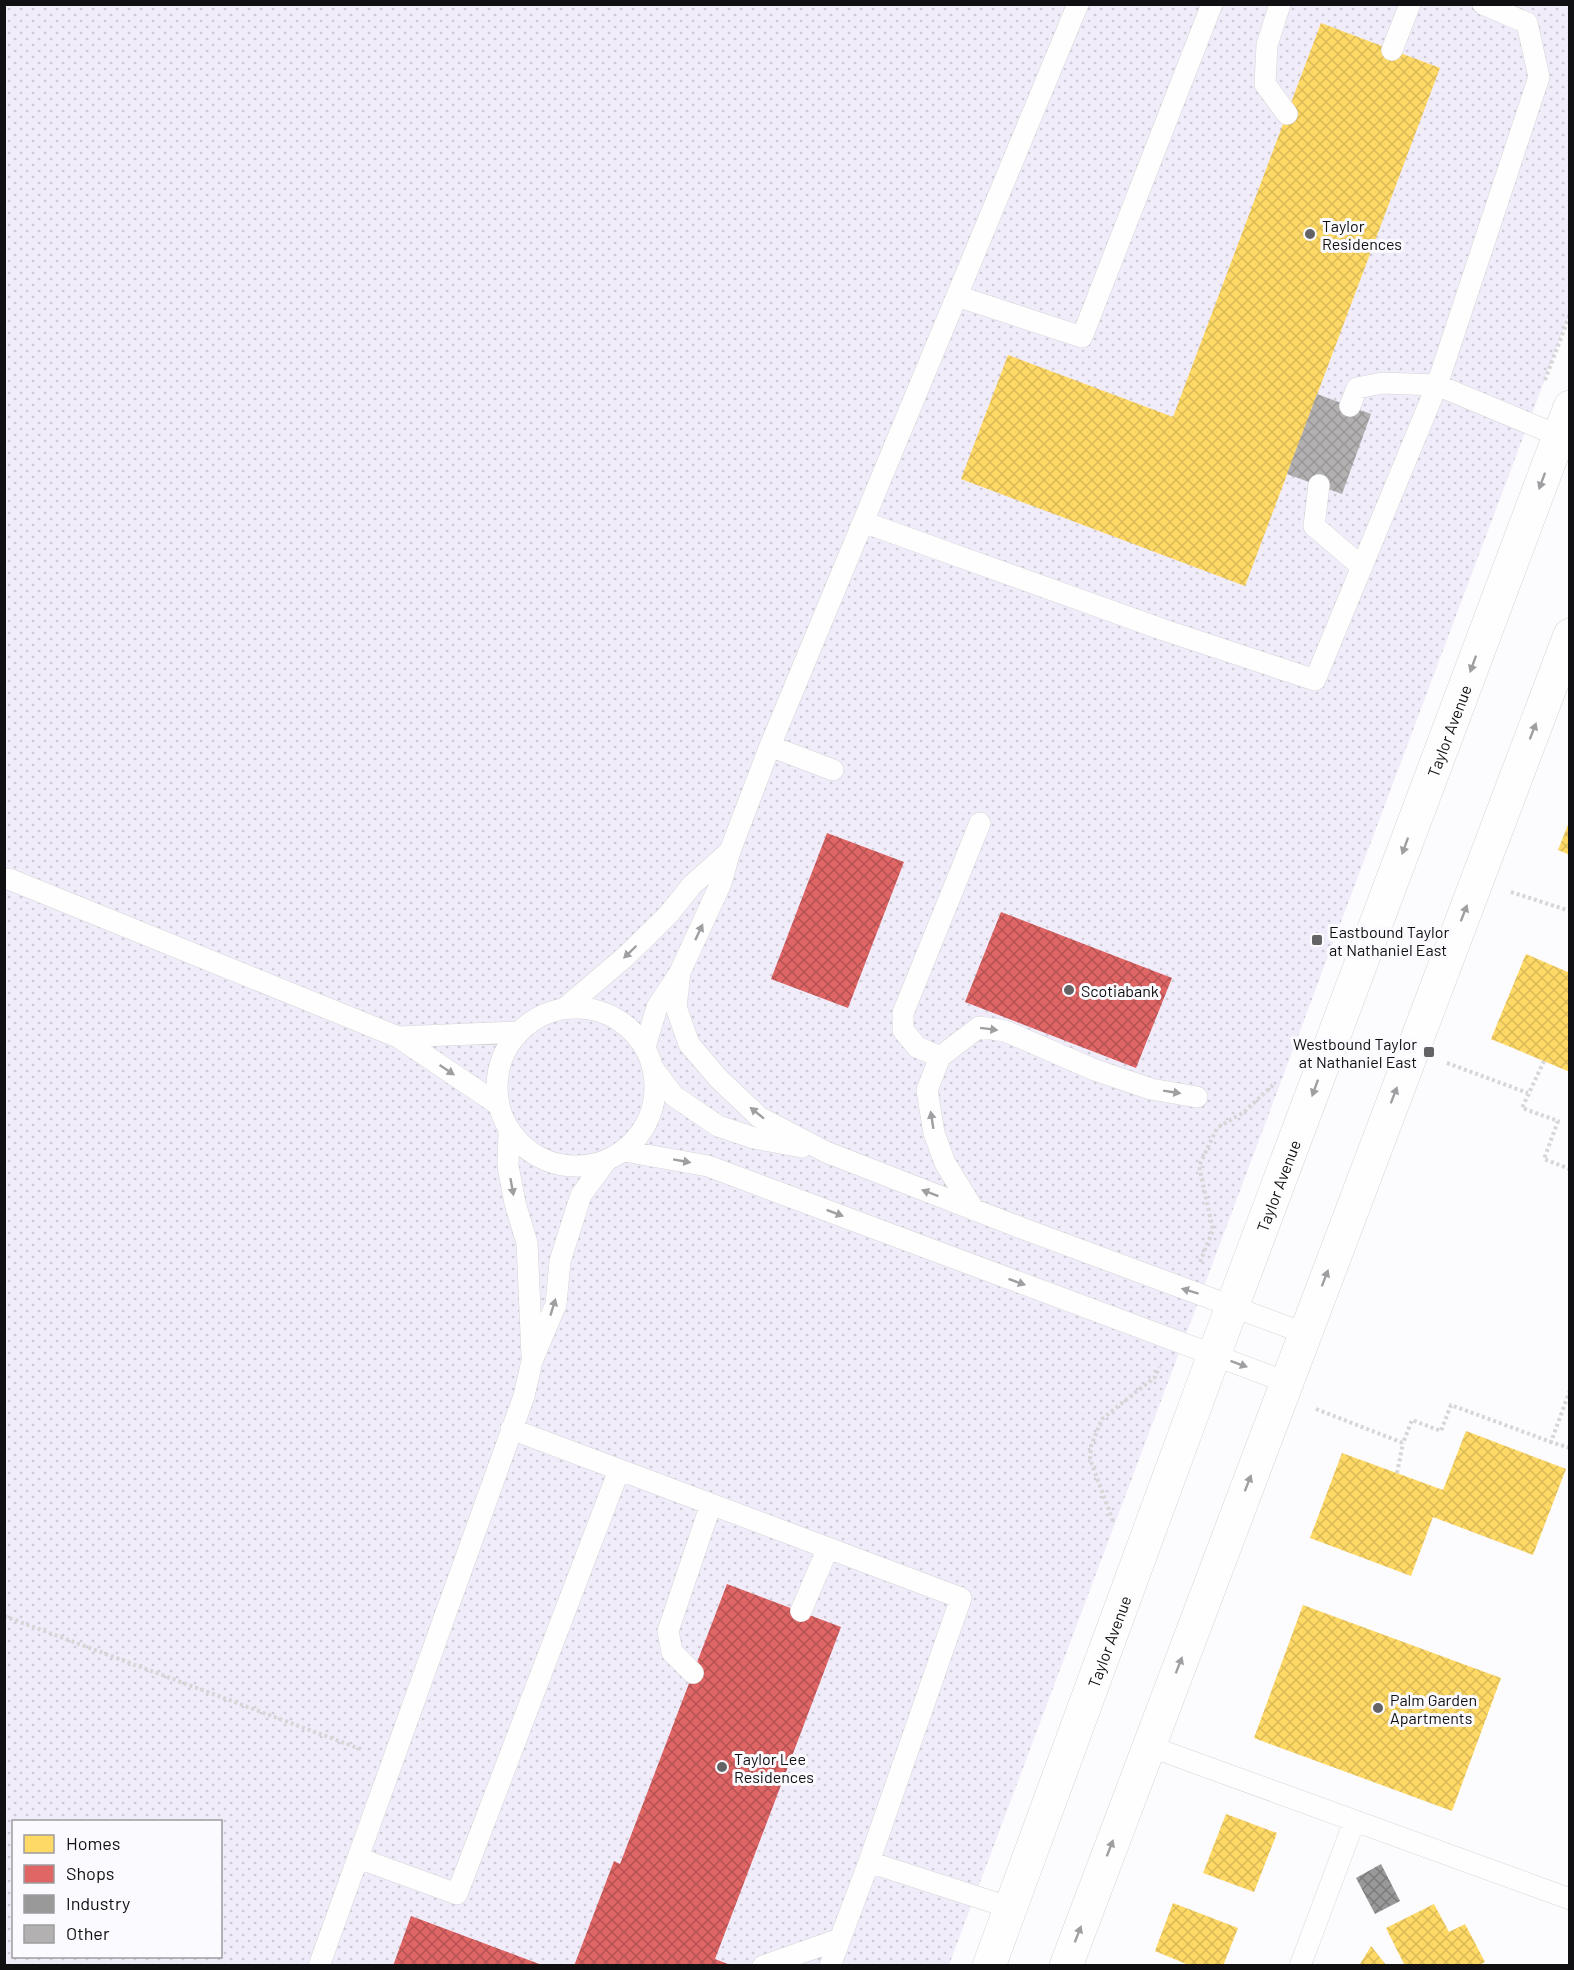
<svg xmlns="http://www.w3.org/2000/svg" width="1574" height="1970" font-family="Barlow,sans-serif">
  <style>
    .grass { fill: url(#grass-dots); fill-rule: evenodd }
    .homes { fill: url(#homes-cross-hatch) }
    .shops { fill: url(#shops-cross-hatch) }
    .industry { fill: url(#industry-cross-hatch) }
    .building { fill: url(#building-cross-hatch) }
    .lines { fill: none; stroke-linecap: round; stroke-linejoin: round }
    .service-casing { stroke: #d5d5d6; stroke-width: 22 }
    .secondary-casing { stroke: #d5d5d6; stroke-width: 34 }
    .path { stroke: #d6d6d7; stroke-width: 4; stroke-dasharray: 3 3; stroke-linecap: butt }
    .service { stroke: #fffeff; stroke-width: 21 }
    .secondary { stroke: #fffeff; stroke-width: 33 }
    .oneway { fill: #9f9ea0 }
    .poi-dot { fill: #636264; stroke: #fbfafe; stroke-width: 2 }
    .labels { text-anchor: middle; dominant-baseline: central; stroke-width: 6; stroke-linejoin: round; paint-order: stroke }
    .poi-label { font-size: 16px; fill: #100f11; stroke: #fbfafe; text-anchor: start }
    .street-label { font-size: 16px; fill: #100f11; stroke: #fbfafe }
  </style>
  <defs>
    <pattern id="grass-dots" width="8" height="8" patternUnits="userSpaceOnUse" patternTransform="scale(1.5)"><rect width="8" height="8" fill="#f0ecfa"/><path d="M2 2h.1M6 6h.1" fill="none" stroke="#cdc9d5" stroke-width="1.8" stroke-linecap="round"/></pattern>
    <pattern id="homes-cross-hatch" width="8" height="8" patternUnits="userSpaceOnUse" patternTransform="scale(1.5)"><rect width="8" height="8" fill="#ffd966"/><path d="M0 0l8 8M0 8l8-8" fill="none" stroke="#dab957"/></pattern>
    <pattern id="shops-cross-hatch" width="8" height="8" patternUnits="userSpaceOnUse" patternTransform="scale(1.5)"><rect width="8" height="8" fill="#e06666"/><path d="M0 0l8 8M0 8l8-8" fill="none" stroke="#b45253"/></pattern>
    <pattern id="industry-cross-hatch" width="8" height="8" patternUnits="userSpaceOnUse" patternTransform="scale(1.5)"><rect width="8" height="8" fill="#999"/><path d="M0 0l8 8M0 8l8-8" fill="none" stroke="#7b7b7b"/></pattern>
    <pattern id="building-cross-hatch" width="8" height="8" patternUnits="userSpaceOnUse" patternTransform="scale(1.5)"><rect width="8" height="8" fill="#b2b0b1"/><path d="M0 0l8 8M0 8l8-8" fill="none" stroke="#989697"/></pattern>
  </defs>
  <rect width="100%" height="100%" fill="#fcfbfd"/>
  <path class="grass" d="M 5,5 L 1569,5 L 1569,315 L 949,1965 L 5,1966 ZM 14,1822 L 220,1822 L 220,1956 L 14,1956 Z"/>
  <path class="homes" d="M 1321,23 L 1440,68 L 1245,586 L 961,479 L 1008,355 L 1173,417 Z
    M 1569,822 L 1570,822 L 1570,855 L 1558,850 Z
    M 1526,954 L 1570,973 L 1570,1072 L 1491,1039 Z
    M 1466,1431 L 1566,1469 L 1533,1555 L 1433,1517 L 1411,1576 L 1310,1538 L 1342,1453 L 1443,1490 Z
    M 1303,1605 L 1501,1678 L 1452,1811 L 1254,1738 Z
    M 1226,1814 L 1277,1833 L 1254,1892 L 1203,1873 Z
    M 1173,1903 L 1238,1928 L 1223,1966 L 1191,1966 L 1155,1951 Z
    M 1434,1904 L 1449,1932 L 1465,1924 L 1485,1962 L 1477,1966 L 1405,1966 L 1386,1928 Z
    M 1371,1946 L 1387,1966 L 1359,1966 Z"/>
  <path class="shops" d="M 827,833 L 904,862 L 848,1008 L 771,979 Z
    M 1001,912 L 1172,978 L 1136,1068 L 965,1002 Z
    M 727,1584 L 841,1627 L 715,1959 L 733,1966 L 574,1966 L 614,1861 L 620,1864 Z
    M 411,1916 L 542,1965 L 542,1966 L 393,1966 Z"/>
  <path class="industry" d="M 1381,1864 L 1400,1901 L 1375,1914 L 1356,1878 Z"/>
  <path class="building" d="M 1317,394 L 1371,414 L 1342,494 L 1287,474 Z"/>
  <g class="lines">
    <defs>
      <path id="service" d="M 1280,4 L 1267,45 L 1265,84 L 1287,114
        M 1392,50 L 1410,4
        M 957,296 L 1082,337 L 1212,4
        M 1350,406 L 1357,388 L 1382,383 L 1437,385 L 1559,436
        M 1319,485 L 1314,526 L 1362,567
        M 863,522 L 1164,630 L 1315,680 L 1437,385 L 1539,77 L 1527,23 L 1483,4
        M 770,746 L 1078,4
        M 833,770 L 770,746 L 730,851 L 721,883 L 680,972 L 676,1007 L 689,1044 L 719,1079 L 759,1117 L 826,1152 L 1024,1229 L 1304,1333
        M 4,879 L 9,879 L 398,1037 L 499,1105
        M497 1087a79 79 0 1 1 158 0a79 79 0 1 1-158 0Z
        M 565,1008 L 625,957 L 668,915 L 692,885 L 730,851
        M 398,1037 L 519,1032
        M 645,1047 L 657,1007 L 678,975
        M 940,1057 L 917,1047 L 903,1030 L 903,1013 L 980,823
        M 653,1068 L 674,1096 L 718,1126 L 754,1138 L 802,1147
        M 509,1129 L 508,1166 L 515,1203 L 527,1243 L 532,1355
        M 624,1151 L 708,1166 L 1286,1382
        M 974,1210 L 945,1163 L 934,1133 L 927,1090 L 940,1057 L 979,1027 L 1005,1031 L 1095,1070 L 1151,1089 L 1197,1097
        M 511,1429 L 961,1598 L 869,1862
        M 801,1611 L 828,1548
        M 693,1673 L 672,1652 L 668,1631 L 711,1504
        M 1149,1746 L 1570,1899
        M 358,1858 L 457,1894 L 619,1470
        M 319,1966 L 524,1396 L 532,1361 L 556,1304 L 560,1261 L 581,1195 L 606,1161
        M 763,1966 L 840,1939
        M 830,1966 L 869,1862 L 1011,1908
        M 1300,1966 L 1354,1822"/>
      <g id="secondary">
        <path id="s1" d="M 989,1966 L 1214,1355 L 1570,407"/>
        <path d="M 1066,1966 L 1570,635"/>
      </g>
    </defs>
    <use href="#service" class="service-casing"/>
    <use href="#secondary" class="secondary-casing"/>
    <path class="path" d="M 1545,380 L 1570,314
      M 1511,892 L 1570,911
      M 1544,1061 L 1522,1108 L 1558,1121 L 1544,1159 L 1570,1169
      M 1447,1063 L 1528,1093
      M 1200,1262 L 1213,1230 L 1199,1166 L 1217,1128 L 1244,1112 L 1274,1084
      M 1570,1390 L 1551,1442 L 1570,1448
      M 1316,1409 L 1403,1443 L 1412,1420 L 1441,1431 L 1451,1405 L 1551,1442
      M 1397,1473 L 1403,1443
      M 1113,1521 L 1090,1459 L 1091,1446 L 1102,1419 L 1155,1377 L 1159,1367
      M 4,1616 L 363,1750"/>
    <use href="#service" class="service"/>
    <use href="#secondary" class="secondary"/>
  </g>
  <defs><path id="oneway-solid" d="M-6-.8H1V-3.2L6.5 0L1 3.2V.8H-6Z" transform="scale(1.5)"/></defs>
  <g class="oneway">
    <use href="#oneway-solid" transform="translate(1542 481) rotate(110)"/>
    <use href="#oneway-solid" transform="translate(1473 664) rotate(110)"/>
    <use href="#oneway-solid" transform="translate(1533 731) rotate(-69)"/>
    <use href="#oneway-solid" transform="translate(1405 846) rotate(110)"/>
    <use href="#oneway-solid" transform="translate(1464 913) rotate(-69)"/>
    <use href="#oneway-solid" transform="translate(699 932) rotate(-65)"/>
    <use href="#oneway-solid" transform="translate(630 952) rotate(136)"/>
    <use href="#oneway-solid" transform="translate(989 1029) rotate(7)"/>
    <use href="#oneway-solid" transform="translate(447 1070) rotate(34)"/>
    <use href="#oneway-solid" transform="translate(1315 1088) rotate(110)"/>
    <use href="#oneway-solid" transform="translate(1172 1092) rotate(9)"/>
    <use href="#oneway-solid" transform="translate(1394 1095) rotate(-69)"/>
    <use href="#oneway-solid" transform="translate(757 1113) rotate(-141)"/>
    <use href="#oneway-solid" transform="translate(932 1120) rotate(-99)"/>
    <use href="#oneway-solid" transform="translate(682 1161) rotate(10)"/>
    <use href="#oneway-solid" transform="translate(512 1187) rotate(80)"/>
    <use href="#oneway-solid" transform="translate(930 1193) rotate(-159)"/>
    <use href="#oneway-solid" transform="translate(835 1213) rotate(21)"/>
    <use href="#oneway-solid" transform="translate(1325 1278) rotate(-69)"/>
    <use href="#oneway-solid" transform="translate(1017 1282) rotate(20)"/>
    <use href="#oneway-solid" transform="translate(1190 1291) rotate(-163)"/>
    <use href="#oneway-solid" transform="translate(553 1307) rotate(-73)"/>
    <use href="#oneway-solid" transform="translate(1239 1364) rotate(20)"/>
    <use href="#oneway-solid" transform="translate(1248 1483) rotate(-69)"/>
    <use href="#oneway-solid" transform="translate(1179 1665) rotate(-69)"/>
    <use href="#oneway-solid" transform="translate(1110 1848) rotate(-69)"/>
    <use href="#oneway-solid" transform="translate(1078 1934) rotate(-69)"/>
  </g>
  <g class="poi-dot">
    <circle cx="1310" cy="234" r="6"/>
    <rect x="1311" y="934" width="12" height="12" rx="3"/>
    <circle cx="1069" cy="990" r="6"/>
    <rect x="1423" y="1046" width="12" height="12" rx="3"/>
    <circle cx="1378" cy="1708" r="6"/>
    <circle cx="722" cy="1767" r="6"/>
  </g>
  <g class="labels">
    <g class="poi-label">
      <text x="1322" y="225">Taylor<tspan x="1322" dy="18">Residences</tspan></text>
      <text x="1329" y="931">Eastbound Taylor<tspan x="1329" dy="18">at Nathaniel East</tspan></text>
      <text x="1081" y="990">Scotiabank</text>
      <text x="1417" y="1043" text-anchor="end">Westbound Taylor<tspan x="1417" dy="18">at Nathaniel East</tspan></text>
      <text x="1390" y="1699">Palm Garden<tspan x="1390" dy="18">Apartments</tspan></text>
      <text x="734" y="1758">Taylor Lee<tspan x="734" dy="18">Residences</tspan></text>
    </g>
    <g class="street-label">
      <text stroke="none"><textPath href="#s1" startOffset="1318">Taylor Avenue</textPath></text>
      <text stroke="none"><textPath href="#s1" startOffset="832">Taylor Avenue</textPath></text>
      <text stroke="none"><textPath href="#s1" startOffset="346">Taylor Avenue</textPath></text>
    </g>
  </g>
  <rect width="1574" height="1970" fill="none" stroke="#100f11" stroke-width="12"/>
  <rect x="12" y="1820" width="210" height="138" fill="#fbfafe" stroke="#9d9c9f" stroke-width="1.5"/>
  <rect x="24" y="1835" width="30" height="18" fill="#ffd966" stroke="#9d9c9f" stroke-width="1.5"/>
  <text x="66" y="1850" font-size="18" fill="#100f11">Homes</text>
  <rect x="24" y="1865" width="30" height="18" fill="#e06666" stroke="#9d9c9f" stroke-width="1.5"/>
  <text x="66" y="1880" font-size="18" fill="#100f11">Shops</text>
  <rect x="24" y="1895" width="30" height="18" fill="#999999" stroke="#9d9c9f" stroke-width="1.5"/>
  <text x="66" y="1910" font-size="18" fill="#100f11">Industry</text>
  <rect x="24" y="1925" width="30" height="18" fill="#b2b0b1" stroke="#9d9c9f" stroke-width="1.5"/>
  <text x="66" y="1940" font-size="18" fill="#100f11">Other</text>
</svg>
